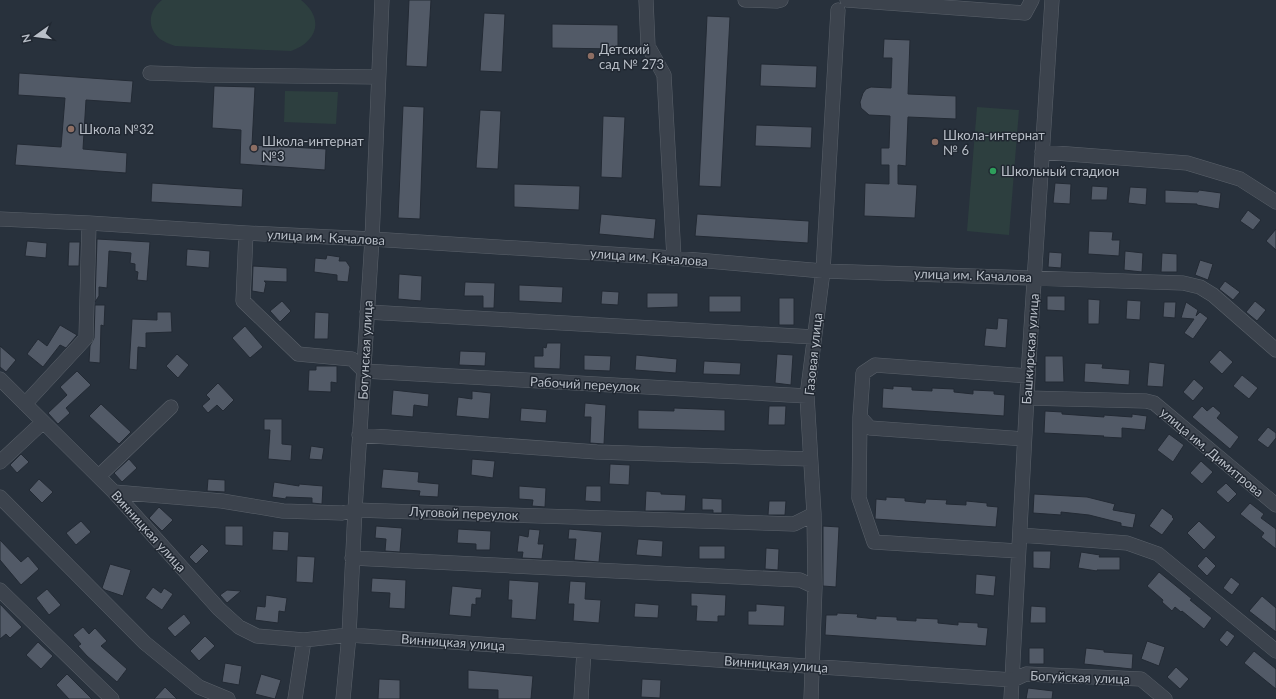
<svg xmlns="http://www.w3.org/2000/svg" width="1276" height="699" font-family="Lato,sans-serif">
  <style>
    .green { fill: #2d3f3f }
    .building { fill: #525a67; stroke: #232a34 }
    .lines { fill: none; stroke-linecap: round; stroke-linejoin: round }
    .minor-casing { stroke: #5a616a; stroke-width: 15 }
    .minor { stroke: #3c434d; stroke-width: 14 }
    .education-dot { fill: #8d6e63; stroke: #212832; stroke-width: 1.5 }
    .leisure-dot { fill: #2e9e5b; stroke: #212832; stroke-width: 1.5 }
    .labels { text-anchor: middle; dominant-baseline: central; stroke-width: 3; stroke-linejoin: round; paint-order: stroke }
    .poi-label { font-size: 13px; fill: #b8bec7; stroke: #212832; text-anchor: start }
    .street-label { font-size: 13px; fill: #b8bec7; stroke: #212832 }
  </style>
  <rect width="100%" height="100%" fill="#28313c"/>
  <path class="green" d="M 162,0 L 301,0 C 325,19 317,42 291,51 L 175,46 C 170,44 164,42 160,39 C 146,27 149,10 162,0 Z
    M 285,91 L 338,92 L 336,124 L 284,122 Z
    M 977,107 L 1019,110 L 1009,235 L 967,231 Z"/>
  <path class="building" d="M 409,0 L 431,0 L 427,67 L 406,66 Z
    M 484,13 L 505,14 L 502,72 L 480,71 Z
    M 707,16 L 730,17 L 721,187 L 699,186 Z
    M 552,24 L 618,25 L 618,49 L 552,48 Z
    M 884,39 L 910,40 L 908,94 L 956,96 L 956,119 L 908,117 L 906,166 L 898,165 L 898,184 L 917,185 L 915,218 L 864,216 L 865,183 L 889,184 L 889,165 L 881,165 L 881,148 L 889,148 L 890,116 L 869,115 L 861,108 L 860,102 L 863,93 L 866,89 L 871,87 L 891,88 L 892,58 L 883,58 Z
    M 761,64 L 817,66 L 816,88 L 760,86 Z
    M 19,73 L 133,81 L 131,103 L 86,100 L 83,149 L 127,153 L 126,173 L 15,165 L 17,144 L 61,147 L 65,98 L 18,95 Z
    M 214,86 L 255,87 L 252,145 L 326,149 L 325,170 L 240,164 L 241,130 L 212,128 Z
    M 403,106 L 424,107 L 420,219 L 398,218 Z
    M 480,110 L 501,111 L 498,169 L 476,168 Z
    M 603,116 L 625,117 L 622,178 L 601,177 Z
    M 756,125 L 812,127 L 811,148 L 755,146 Z
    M 152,183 L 243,189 L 242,207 L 151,202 Z
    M 1055,183 L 1071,184 L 1070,204 L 1053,203 Z
    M 514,184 L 580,186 L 579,210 L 514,207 Z
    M 1092,186 L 1108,187 L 1107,200 L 1091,200 Z
    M 1130,187 L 1147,188 L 1146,205 L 1128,203 Z
    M 1165,190 L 1198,192 L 1199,190 L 1221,193 L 1219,209 L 1197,205 L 1197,204 L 1165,203 Z
    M 1248,210 L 1261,220 L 1253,230 L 1240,221 Z
    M 601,214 L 656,219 L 654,239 L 599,234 Z
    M 697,214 L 809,221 L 808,243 L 695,236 Z
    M 1276,229 L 1276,250 L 1266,241 Z
    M 1089,231 L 1113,232 L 1112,240 L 1120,240 L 1119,256 L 1088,254 Z
    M 97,239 L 150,242 L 147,281 L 137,280 L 138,272 L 135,271 L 135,264 L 130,263 L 131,253 L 109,251 L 107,288 L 99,287 L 99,296 L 95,302 Z
    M 27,241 L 47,243 L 46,258 L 25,256 Z
    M 69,242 L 80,242 L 79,266 L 68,266 Z
    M 187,249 L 210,251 L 209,268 L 186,266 Z
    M 1125,251 L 1143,253 L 1142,272 L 1124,270 Z
    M 1049,252 L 1062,253 L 1061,268 L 1048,267 Z
    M 1162,253 L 1177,254 L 1177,272 L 1161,272 Z
    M 327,255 L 340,257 L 339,261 L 346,261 L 350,267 L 348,282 L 337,281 L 337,275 L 314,272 L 315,258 L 326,259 Z
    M 1200,260 L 1213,264 L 1208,280 L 1195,275 Z
    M 253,266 L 287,268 L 287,282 L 264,281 L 266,283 L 264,293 L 252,291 Z
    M 399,274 L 422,276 L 421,301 L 398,299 Z
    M 1225,281 L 1240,292 L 1233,300 L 1219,289 Z
    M 465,282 L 495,283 L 494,308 L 483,308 L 483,296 L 464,296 Z
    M 519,285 L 563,287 L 562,303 L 519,301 Z
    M 602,291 L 619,292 L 618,305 L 601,304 Z
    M 647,293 L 678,293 L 678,307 L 647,308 Z
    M 709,296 L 741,296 L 741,312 L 709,312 Z
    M 1047,296 L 1065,296 L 1065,311 L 1047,310 Z
    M 779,298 L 794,298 L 794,325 L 779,325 Z
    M 1088,299 L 1100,300 L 1099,324 L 1088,324 Z
    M 1127,300 L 1141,301 L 1140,320 L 1126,319 Z
    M 282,301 L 291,311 L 280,322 L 270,311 Z
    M 1255,301 L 1266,310 L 1257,321 L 1246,312 Z
    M 1164,302 L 1176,302 L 1175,318 L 1163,317 Z
    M 1186,302 L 1198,310 L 1196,316 L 1200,312 L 1208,318 L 1193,339 L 1184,333 L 1194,319 L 1181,318 Z
    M 95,305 L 105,305 L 104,326 L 101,325 L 100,363 L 89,362 L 90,346 L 94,338 Z
    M 157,312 L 171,312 L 172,332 L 146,333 L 146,348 L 138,347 L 137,370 L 129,369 L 132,319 L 157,320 Z
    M 315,312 L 329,313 L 328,339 L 314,339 Z
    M 998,318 L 1008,319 L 1006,348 L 984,346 L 986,328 L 997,329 Z
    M 60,325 L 77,335 L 66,348 L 60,345 L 43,367 L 27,354 L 38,339 L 47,346 Z
    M 245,326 L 263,347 L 250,358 L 232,338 Z
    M 547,343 L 561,343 L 560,369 L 534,368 L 534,356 L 543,356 L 543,347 L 546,348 Z
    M 0,346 L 16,360 L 6,372 L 0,367 Z
    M 1220,350 L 1233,362 L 1222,374 L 1209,362 Z
    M 460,351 L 486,352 L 485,366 L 459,365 Z
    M 177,354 L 189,365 L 178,378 L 166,366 Z
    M 777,354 L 793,355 L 791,385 L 775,383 Z
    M 584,355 L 611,356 L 610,371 L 584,370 Z
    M 636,355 L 677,359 L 676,373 L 635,370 Z
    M 1045,356 L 1063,356 L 1064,382 L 1045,382 Z
    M 704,361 L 741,363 L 740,375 L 703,374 Z
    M 1149,362 L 1165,364 L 1163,387 L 1147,386 Z
    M 1085,363 L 1103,364 L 1102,368 L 1130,370 L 1129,385 L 1084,382 Z
    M 316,366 L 337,366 L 337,383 L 331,382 L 331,392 L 308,391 L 309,370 L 316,370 Z
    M 77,371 L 91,385 L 66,408 L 70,413 L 58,424 L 48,413 L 67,395 L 60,387 Z
    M 1242,375 L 1258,388 L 1249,399 L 1233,386 Z
    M 1194,379 L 1204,388 L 1193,401 L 1183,392 Z
    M 218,383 L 234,400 L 223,411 L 217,405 L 208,413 L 202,406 L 210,399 L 206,395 Z
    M 893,386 L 912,387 L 912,390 L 932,391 L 932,388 L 954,389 L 954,392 L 973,394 L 973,390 L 994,391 L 994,394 L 1005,395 L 1004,416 L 882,408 L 883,388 L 893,389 Z
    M 393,390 L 429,394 L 428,407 L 414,405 L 413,417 L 391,415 Z
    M 472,391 L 491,393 L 489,419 L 456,416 L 458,397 L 472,399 Z
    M 585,403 L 606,405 L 604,444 L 590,443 L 591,417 L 584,417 Z
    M 101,404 L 131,432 L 119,444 L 89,416 Z
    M 769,406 L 786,406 L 785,425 L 768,425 Z
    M 1202,406 L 1207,411 L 1213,406 L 1221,413 L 1217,418 L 1239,437 L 1230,449 L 1192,417 Z
    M 521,408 L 547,410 L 546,423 L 520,421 Z
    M 674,408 L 725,410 L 725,431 L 638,429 L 638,410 L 674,411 Z
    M 1045,411 L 1062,412 L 1062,414 L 1104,417 L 1104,415 L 1132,417 L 1132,414 L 1147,416 L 1145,430 L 1122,428 L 1122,438 L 1103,437 L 1104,436 L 1044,433 Z
    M 264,419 L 282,419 L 282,444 L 292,445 L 291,461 L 268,459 L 270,430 L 264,430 Z
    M 1268,427 L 1276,433 L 1276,438 L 1268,448 L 1257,440 Z
    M 1169,434 L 1184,445 L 1173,462 L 1157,450 Z
    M 311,446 L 324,448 L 322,460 L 309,459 Z
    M 21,454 L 29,462 L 17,473 L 10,465 Z
    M 129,459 L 137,468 L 122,482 L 114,473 Z
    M 472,459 L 495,461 L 493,478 L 471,475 Z
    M 1201,461 L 1213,472 L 1202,484 L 1190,473 Z
    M 610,464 L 630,465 L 629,485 L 609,484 Z
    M 383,469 L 419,472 L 418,482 L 439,484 L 438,497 L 419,496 L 420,491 L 381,488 Z
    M 39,479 L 53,492 L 42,503 L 29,490 Z
    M 208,479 L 225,480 L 225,492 L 207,491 Z
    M 274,482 L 299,486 L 299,484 L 323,486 L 322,504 L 312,503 L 312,498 L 286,497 L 286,499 L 272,497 Z
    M 1226,483 L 1237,494 L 1228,503 L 1216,492 Z
    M 519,486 L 546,488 L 545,507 L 532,506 L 533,500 L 519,499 Z
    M 586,486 L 601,486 L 601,502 L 585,501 Z
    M 646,491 L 661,492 L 661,494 L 686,495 L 685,511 L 645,511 Z
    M 1034,494 L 1087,497 L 1115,504 L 1113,510 L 1136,514 L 1133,528 L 1121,526 L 1121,523 L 1089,515 L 1061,512 L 1061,515 L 1033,513 Z
    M 886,497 L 905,498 L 905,501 L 925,503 L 926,499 L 947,500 L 946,504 L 966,505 L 966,501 L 987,503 L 987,506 L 998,507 L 996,527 L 875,519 L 876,499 L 886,500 Z
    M 702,498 L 722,499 L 722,513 L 713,513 L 713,510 L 702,510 Z
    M 769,501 L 786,501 L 785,515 L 768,515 Z
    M 1250,503 L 1264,514 L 1261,518 L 1276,529 L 1276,549 L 1261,537 L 1264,533 L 1240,514 Z
    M 159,507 L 173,520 L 162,531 L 149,518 Z
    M 1162,508 L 1173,516 L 1172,517 L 1174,519 L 1162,535 L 1149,526 Z
    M 81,521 L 91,532 L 76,545 L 66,533 Z
    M 1199,521 L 1216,537 L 1204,550 L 1187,533 Z
    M 225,526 L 243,526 L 243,546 L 225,545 Z
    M 376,526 L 402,528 L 400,552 L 385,551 L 386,539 L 375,538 Z
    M 823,526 L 839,527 L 836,587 L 823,586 Z
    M 458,529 L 491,531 L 490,550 L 476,550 L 476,544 L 457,543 Z
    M 529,529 L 540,530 L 538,544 L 544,544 L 542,559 L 522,558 L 523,552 L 517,552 L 519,535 L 528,537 Z
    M 569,529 L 602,532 L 599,562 L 574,560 L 576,539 L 568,539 Z
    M 273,531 L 289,532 L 288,551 L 272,550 Z
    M 638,539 L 663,541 L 662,557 L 636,555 Z
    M 0,540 L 21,562 L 28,556 L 39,569 L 21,585 L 0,560 Z
    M 202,544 L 209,551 L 196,564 L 189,557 Z
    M 699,546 L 725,546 L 725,559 L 699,559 Z
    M 766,548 L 779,549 L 778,570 L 765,569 Z
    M 1033,551 L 1051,551 L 1050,569 L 1033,568 Z
    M 1081,552 L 1100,555 L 1099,557 L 1120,557 L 1120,570 L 1097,570 L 1097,571 L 1078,568 Z
    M 297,556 L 315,557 L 313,583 L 296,582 Z
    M 1206,556 L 1216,566 L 1207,576 L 1197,566 Z
    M 110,564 L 131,570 L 123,596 L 105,590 L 102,588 Z
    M 1159,572 L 1192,599 L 1190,600 L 1212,618 L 1204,629 L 1182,611 L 1181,612 L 1175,607 L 1172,611 L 1162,602 L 1163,600 L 1147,586 Z
    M 976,574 L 996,576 L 994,596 L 975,594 Z
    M 1231,577 L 1240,584 L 1232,595 L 1223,588 Z
    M 372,578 L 406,580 L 405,609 L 389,608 L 390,593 L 371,592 Z
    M 509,580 L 539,582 L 536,620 L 511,618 L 512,600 L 508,600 Z
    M 570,581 L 586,582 L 585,599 L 601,600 L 599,623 L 573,621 L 574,604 L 568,604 Z
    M 452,586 L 482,589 L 481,598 L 476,598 L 476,605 L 472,604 L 471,617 L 449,615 Z
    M 153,587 L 161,593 L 164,588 L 173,594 L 162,610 L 145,598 Z
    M 47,589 L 61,605 L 49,615 L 36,598 Z
    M 227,590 L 241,591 L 227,603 L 220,595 Z
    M 691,593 L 726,595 L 725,616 L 718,616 L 718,622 L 696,621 L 697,606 L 691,606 Z
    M 266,595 L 287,598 L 285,612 L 279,611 L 278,623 L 255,620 L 257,606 L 265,607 Z
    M 1262,596 L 1276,608 L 1276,632 L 1249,611 Z
    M 635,603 L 659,605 L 658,618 L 634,617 Z
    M 0,604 L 22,627 L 10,638 L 6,634 L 0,639 Z
    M 756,604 L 785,606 L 784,626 L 748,625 L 748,611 L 756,611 Z
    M 1031,606 L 1046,607 L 1046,623 L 1030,623 Z
    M 837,613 L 858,614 L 857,617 L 876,619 L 876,616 L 897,617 L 897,620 L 916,621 L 916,618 L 938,619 L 938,623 L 958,625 L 958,622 L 978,623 L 978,627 L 988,628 L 986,646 L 825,635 L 826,615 L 837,615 Z
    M 184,614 L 191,623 L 175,637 L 167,628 Z
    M 83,627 L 89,634 L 95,628 L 107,641 L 101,646 L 127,669 L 117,682 L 87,656 L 78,646 L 81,644 L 73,635 Z
    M 1227,630 L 1235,636 L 1227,647 L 1219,640 Z
    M 205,636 L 215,646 L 199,661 L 190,651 Z
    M 1147,641 L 1165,647 L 1159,666 L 1141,659 Z
    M 38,642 L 53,656 L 41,669 L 26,655 Z
    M 1029,648 L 1044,648 L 1044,664 L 1029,664 Z
    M 1086,648 L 1104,650 L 1104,652 L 1133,654 L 1132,669 L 1084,664 Z
    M 1254,651 L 1276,669 L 1276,689 L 1244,663 Z
    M 225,663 L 242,666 L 239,685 L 222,682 Z
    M 1176,667 L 1189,679 L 1180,689 L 1167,677 Z
    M 468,670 L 533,676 L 531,699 L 498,699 L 498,690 L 468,689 Z
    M 67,674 L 92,699 L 69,699 L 56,685 Z
    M 261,674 L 281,680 L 275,699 L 255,694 Z
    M 379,679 L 400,680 L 400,699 L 378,699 Z
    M 642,679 L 661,680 L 660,698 L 641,697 Z
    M 165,687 L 177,699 L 154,699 Z
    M 1028,688 L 1053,691 L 1052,699 L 1026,699 Z"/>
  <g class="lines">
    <defs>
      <path id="minor" d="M 646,0 L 648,46 L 664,75 L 674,258
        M 745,0 L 777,1 L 781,0
        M 847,0 L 1025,13 L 1032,0
        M 150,73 L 209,75 L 378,77
        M 1042,152 L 1187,163 L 1240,179 L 1276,202
        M 0,219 L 89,223 L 246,233 L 372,239 L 674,258 L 823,271 L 1183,283 L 1200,287 L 1213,295 L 1276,350
        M 246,233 L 243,301 L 298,354 L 352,359 L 364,371 L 807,396
        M 367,312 L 814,337
        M 0,379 L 114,492 L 219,609 L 239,627 L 257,636 L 304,640 L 349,635 L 1013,680 L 1026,674 L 1141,679 L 1165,699
        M 1027,398 L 1146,401 L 1154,403 L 1276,505
        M 25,404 L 86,338 L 89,223
        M 860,417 L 859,498 L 874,542 L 1018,551
        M 359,435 L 597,452 L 810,459
        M 1024,439 L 870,428 L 860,417 L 863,373 L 875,365 L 1028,376
        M 0,462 L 43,422
        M 99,476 L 171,407
        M 114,492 L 222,501 L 283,511 L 342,513 L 355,510 L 794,524 L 814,514
        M 0,497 L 145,643 L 199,687 L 228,699
        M 1020,535 L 1127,543 L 1158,554 L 1276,651
        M 352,558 L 800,580 L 815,587
        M 0,590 L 112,699
        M 295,699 L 304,640
        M 343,699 L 349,635 L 355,510 L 372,239 L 382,0
        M 581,699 L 584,651
        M 811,699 L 815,587 L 814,514 L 807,396 L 823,271 L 838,10
        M 1011,699 L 1028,376 L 1052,0"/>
    </defs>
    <use href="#minor" class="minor-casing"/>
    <use href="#minor" class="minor"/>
  </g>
  <g class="education-dot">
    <circle cx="591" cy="56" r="4"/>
    <circle cx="71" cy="129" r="4"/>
    <circle cx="935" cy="142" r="4"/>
    <circle cx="254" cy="148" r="4"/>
  </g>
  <circle class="leisure-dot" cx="993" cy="171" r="4"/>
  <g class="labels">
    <g class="poi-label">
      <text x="599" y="49">Детский<tspan x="599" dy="15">сад № 273</tspan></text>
      <text x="79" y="129">Школа №32</text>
      <text x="943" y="135">Школа-интернат<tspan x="943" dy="15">№ 6</tspan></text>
      <text x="262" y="141">Школа-интернат<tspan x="262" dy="15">№3</tspan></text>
      <text x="1001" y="171">Школьный стадион</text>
    </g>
    <g class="street-label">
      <text transform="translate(326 237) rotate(3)">улица им. Качалова</text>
      <text transform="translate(649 257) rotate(4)">улица им. Качалова</text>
      <text transform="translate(973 275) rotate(2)">улица им. Качалова</text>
      <text transform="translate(1030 349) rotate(-86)">Башкирская улица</text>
      <text transform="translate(365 350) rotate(-87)">Богунская улица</text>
      <text transform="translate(813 354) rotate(-84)">Газовая улица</text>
      <text transform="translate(585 384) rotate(3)">Рабочий переулок</text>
      <text transform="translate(1212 452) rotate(40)">улица им. Димитрова</text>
      <text transform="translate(464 513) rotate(2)">Луговой переулок</text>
      <text transform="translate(149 531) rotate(48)">Винницкая улица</text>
      <text transform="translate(453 642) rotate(4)">Винницкая улица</text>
      <text transform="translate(776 664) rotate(4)">Винницкая улица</text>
      <text transform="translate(1080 677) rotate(2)">Богуйская улица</text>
    </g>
  </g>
  <g transform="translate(36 36) rotate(256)" stroke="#212832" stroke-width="3" paint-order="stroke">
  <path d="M0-3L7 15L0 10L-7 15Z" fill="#b8bec7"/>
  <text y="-6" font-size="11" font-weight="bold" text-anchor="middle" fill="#b8bec7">N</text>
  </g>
</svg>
